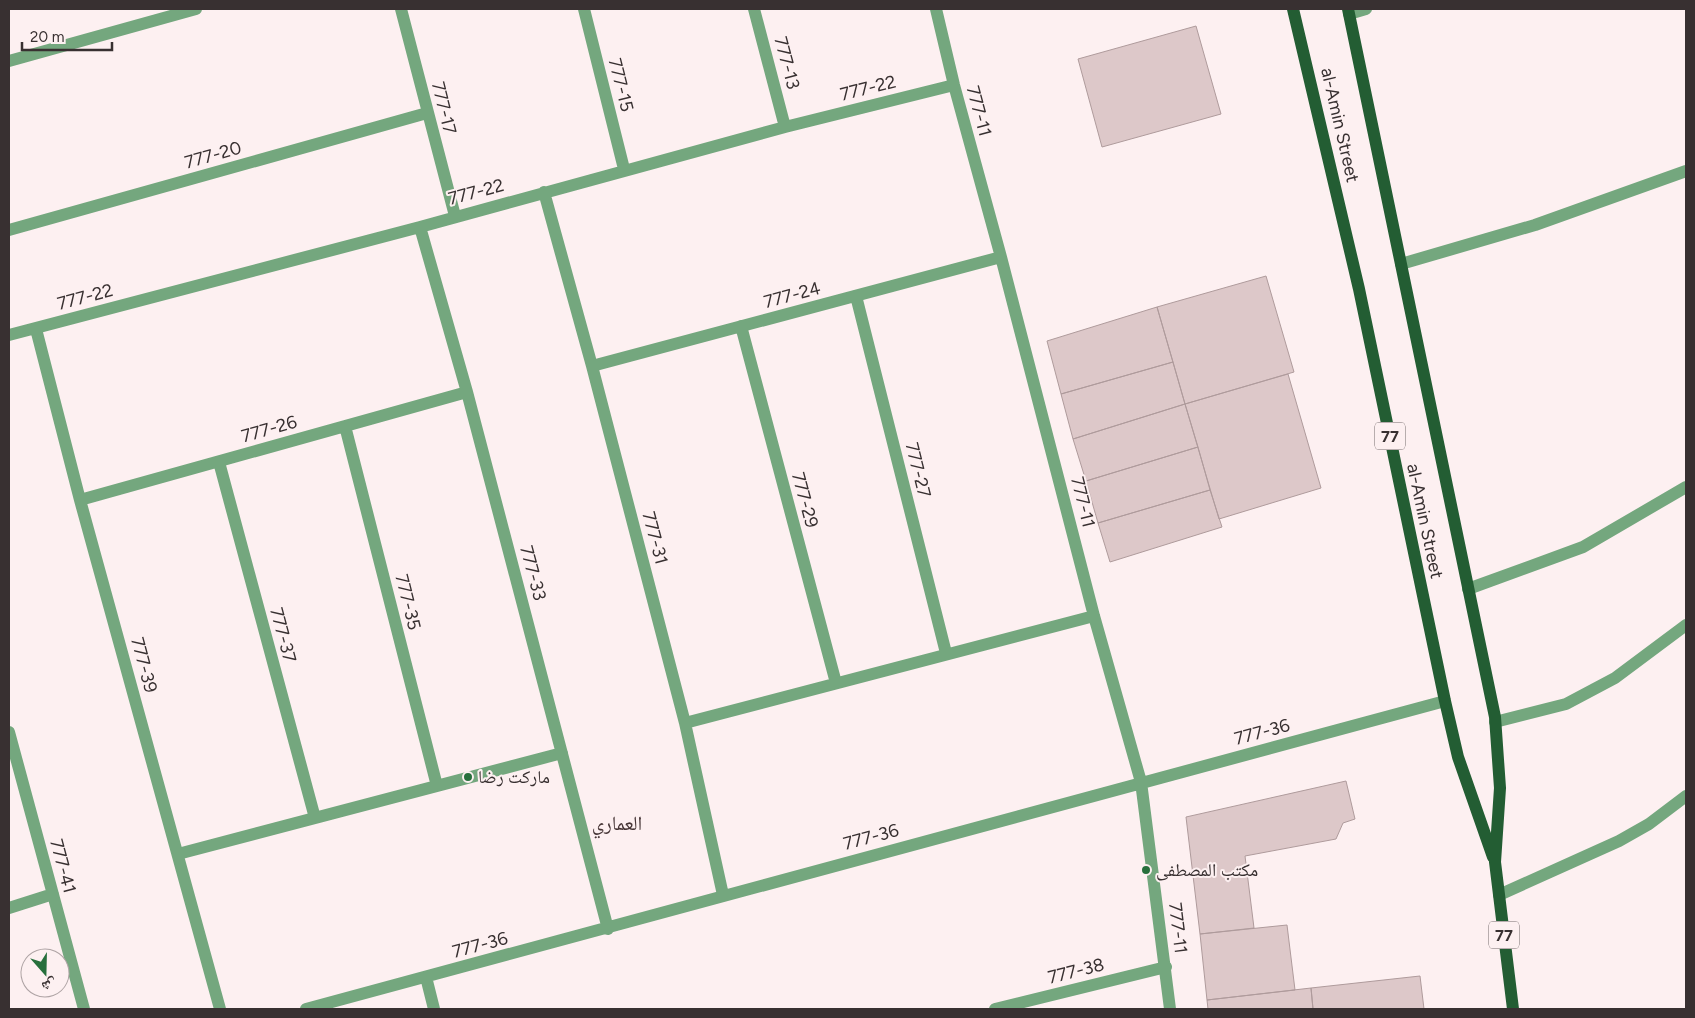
<svg xmlns="http://www.w3.org/2000/svg" width="1695" height="1018" font-family="Figtree,'Noto Naskh Arabic',sans-serif">
  <style>
    .building { fill: #ddc8c9; stroke: #af9b9c }
    .lines { fill: none; stroke-linecap: round; stroke-linejoin: round }
    .service { stroke: #74a77e; stroke-width: 12 }
    .minor { stroke: #74a77e; stroke-width: 12 }
    .primary { stroke: #235d33; stroke-width: 12 }
    .poi-dot { fill: #276f3c; stroke: #fdf0f1; stroke-width: 2 }
    .labels { text-anchor: middle; dominant-baseline: central; stroke-width: 4; stroke-linejoin: round; paint-order: stroke }
    .shield { fill: #fdf0f1; stroke: #736a6b; stroke-width: 1 }
    .shield-label { font-size: 16px; font-weight: bold; fill: #383031 }
    .street-label { font-size: 18px; fill: #383031; stroke: #fdf0f1 }
    .poi-label { font-size: 18px; fill: #383031; stroke: #fdf0f1; text-anchor: start }
    .quarter-label { font-size: 20px; fill: #463536; stroke: #fdf0f1 }
  </style>
  <rect width="100%" height="100%" fill="#fdf0f1"/>
  <path class="building" d="M 1196,26 L 1221,114 L 1102,147 L 1078,59 Z
    M 1266,276 L 1294,372 L 1185,404 L 1157,307 Z
    M 1157,307 L 1173,362 L 1061,394 L 1047,341 Z
    M 1173,362 L 1185,404 L 1073,439 L 1061,394 Z
    M 1288,374 L 1321,488 L 1219,519 L 1185,404 Z
    M 1185,404 L 1198,447 L 1086,481 L 1073,439 Z
    M 1198,447 L 1210,490 L 1098,523 L 1086,481 Z
    M 1210,490 L 1222,527 L 1110,562 L 1098,523 Z
    M 1346,781 L 1355,819 L 1343,823 L 1336,839 L 1245,856 L 1254,928 L 1200,934 L 1186,817 Z
    M 1287,925 L 1295,990 L 1207,1000 L 1200,934 Z
    M 1420,976 L 1424,1009 L 1313,1009 L 1311,988 Z
    M 1311,988 L 1313,1009 L 1208,1009 L 1207,1000 Z"/>
  <g class="lines">
    <path class="service" d="M 1468,589 L 1583,547 L 1686,487"/>
    <path class="minor" d="M 401,9 L 455,216
      M 584,9 L 624,169
      M 754,9 L 785,127
      M 936,9 L 954,85 L 1001,257 L 1094,616 L 1141,782 L 1170,1009
      M 1349,14 L 1366,9
      M 9,61 L 196,9
      M 544,192 L 592,366 L 685,723 L 723,895
      M 420,227 L 467,392 L 608,929
      M 9,230 L 427,113
      M 1401,264 L 1535,225 L 1686,171
      M 856,296 L 946,653
      M 741,326 L 836,683
      M 36,329 L 80,500 L 220,1009
      M 9,335 L 420,227 L 785,127 L 954,85
      M 592,366 L 1001,257
      M 345,426 L 437,786
      M 219,462 L 315,818
      M 80,500 L 467,392
      M 1495,722 L 1566,704 L 1615,678 L 1686,625
      M 685,723 L 1094,616
      M 9,732 L 84,1009
      M 178,854 L 562,753
      M 1499,895 L 1619,841 L 1649,824 L 1686,796
      M 9,908 L 53,894
      M 426,977 L 434,1009
      M 306,1009 L 1445,701
      M 995,1009 L 1166,967"/>
    <path class="primary" d="M 1293,9 L 1359,289 L 1445,701 L 1458,757 L 1493,857
      M 1348,9 L 1495,717 L 1500,788 L 1495,862 L 1513,1009"/>
  </g>
  <g class="poi-dot">
    <circle cx="468" cy="777" r="5"/>
    <circle cx="1146" cy="870" r="5"/>
  </g>
  <g class="labels">
    <g class="shield">
      <rect x="1375" y="422.5" width="30" height="27" rx="4"/>
      <rect x="1489" y="921.5" width="30" height="27" rx="4"/>
    </g>
    <g class="shield-label">
      <text x="1390" y="436">77</text>
      <text x="1504" y="935">77</text>
    </g>
    <g class="street-label">
      <text transform="translate(787 63) rotate(75)">777-13</text>
      <text transform="translate(621 85) rotate(76)">777-15</text>
      <text transform="translate(868 88) rotate(-14)">777-22</text>
      <text transform="translate(444 108) rotate(76)">777-17</text>
      <text transform="translate(979 111) rotate(75)">777-11</text>
      <text transform="translate(1340 125) rotate(77)">al-Amin Street</text>
      <text transform="translate(213 155) rotate(-16)">777-20</text>
      <text transform="translate(476 192) rotate(-15)">777-22</text>
      <text transform="translate(792 295) rotate(-15)">777-24</text>
      <text transform="translate(85 297) rotate(-15)">777-22</text>
      <text transform="translate(269 429) rotate(-16)">777-26</text>
      <text transform="translate(918 470) rotate(76)">777-27</text>
      <text transform="translate(805 500) rotate(75)">777-29</text>
      <text transform="translate(1083 502) rotate(76)">777-11</text>
      <text transform="translate(1425 521) rotate(78)">al-Amin Street</text>
      <text transform="translate(655 538) rotate(75)">777-31</text>
      <text transform="translate(533 573) rotate(75)">777-33</text>
      <text transform="translate(408 602) rotate(76)">777-35</text>
      <text transform="translate(283 635) rotate(75)">777-37</text>
      <text transform="translate(144 665) rotate(75)">777-39</text>
      <text transform="translate(1262 732) rotate(-15)">777-36</text>
      <text transform="translate(871 837) rotate(-15)">777-36</text>
      <text transform="translate(63 866) rotate(75)">777-41</text>
      <text transform="translate(1178 928) rotate(83)">777-11</text>
      <text transform="translate(480 945) rotate(-15)">777-36</text>
      <text transform="translate(1076 971) rotate(-14)">777-38</text>
    </g>
    <g class="poi-label">
      <text x="478" y="777">ماركت رضا</text>
      <text x="1156" y="870">مكتب المصطفى</text>
    </g>
    <g class="quarter-label">
      <text x="617" y="823">العماري</text>
    </g>
  </g>
  <rect width="1695" height="1018" fill="none" stroke="#383031" stroke-width="20"/>
  <g transform="translate(45 973) rotate(160)"><circle r="24" fill="#fdf0f1" stroke="#aea3a4"/>
  <path d="M0-4L9 19L0 12L-9 19Z" fill="#276f3c"/>
  <text y="-8" font-size="14" font-weight="bold" text-anchor="middle" fill="#383031">ش</text>
  </g>
  <path d="M22 42v8h90v-8" fill="none" stroke="#383031" stroke-width="2.5"/>
  <text x="30" y="42" font-size="15" fill="#383031" stroke="#fdf0f1" stroke-width="4" paint-order="stroke">20 m</text>
</svg>
